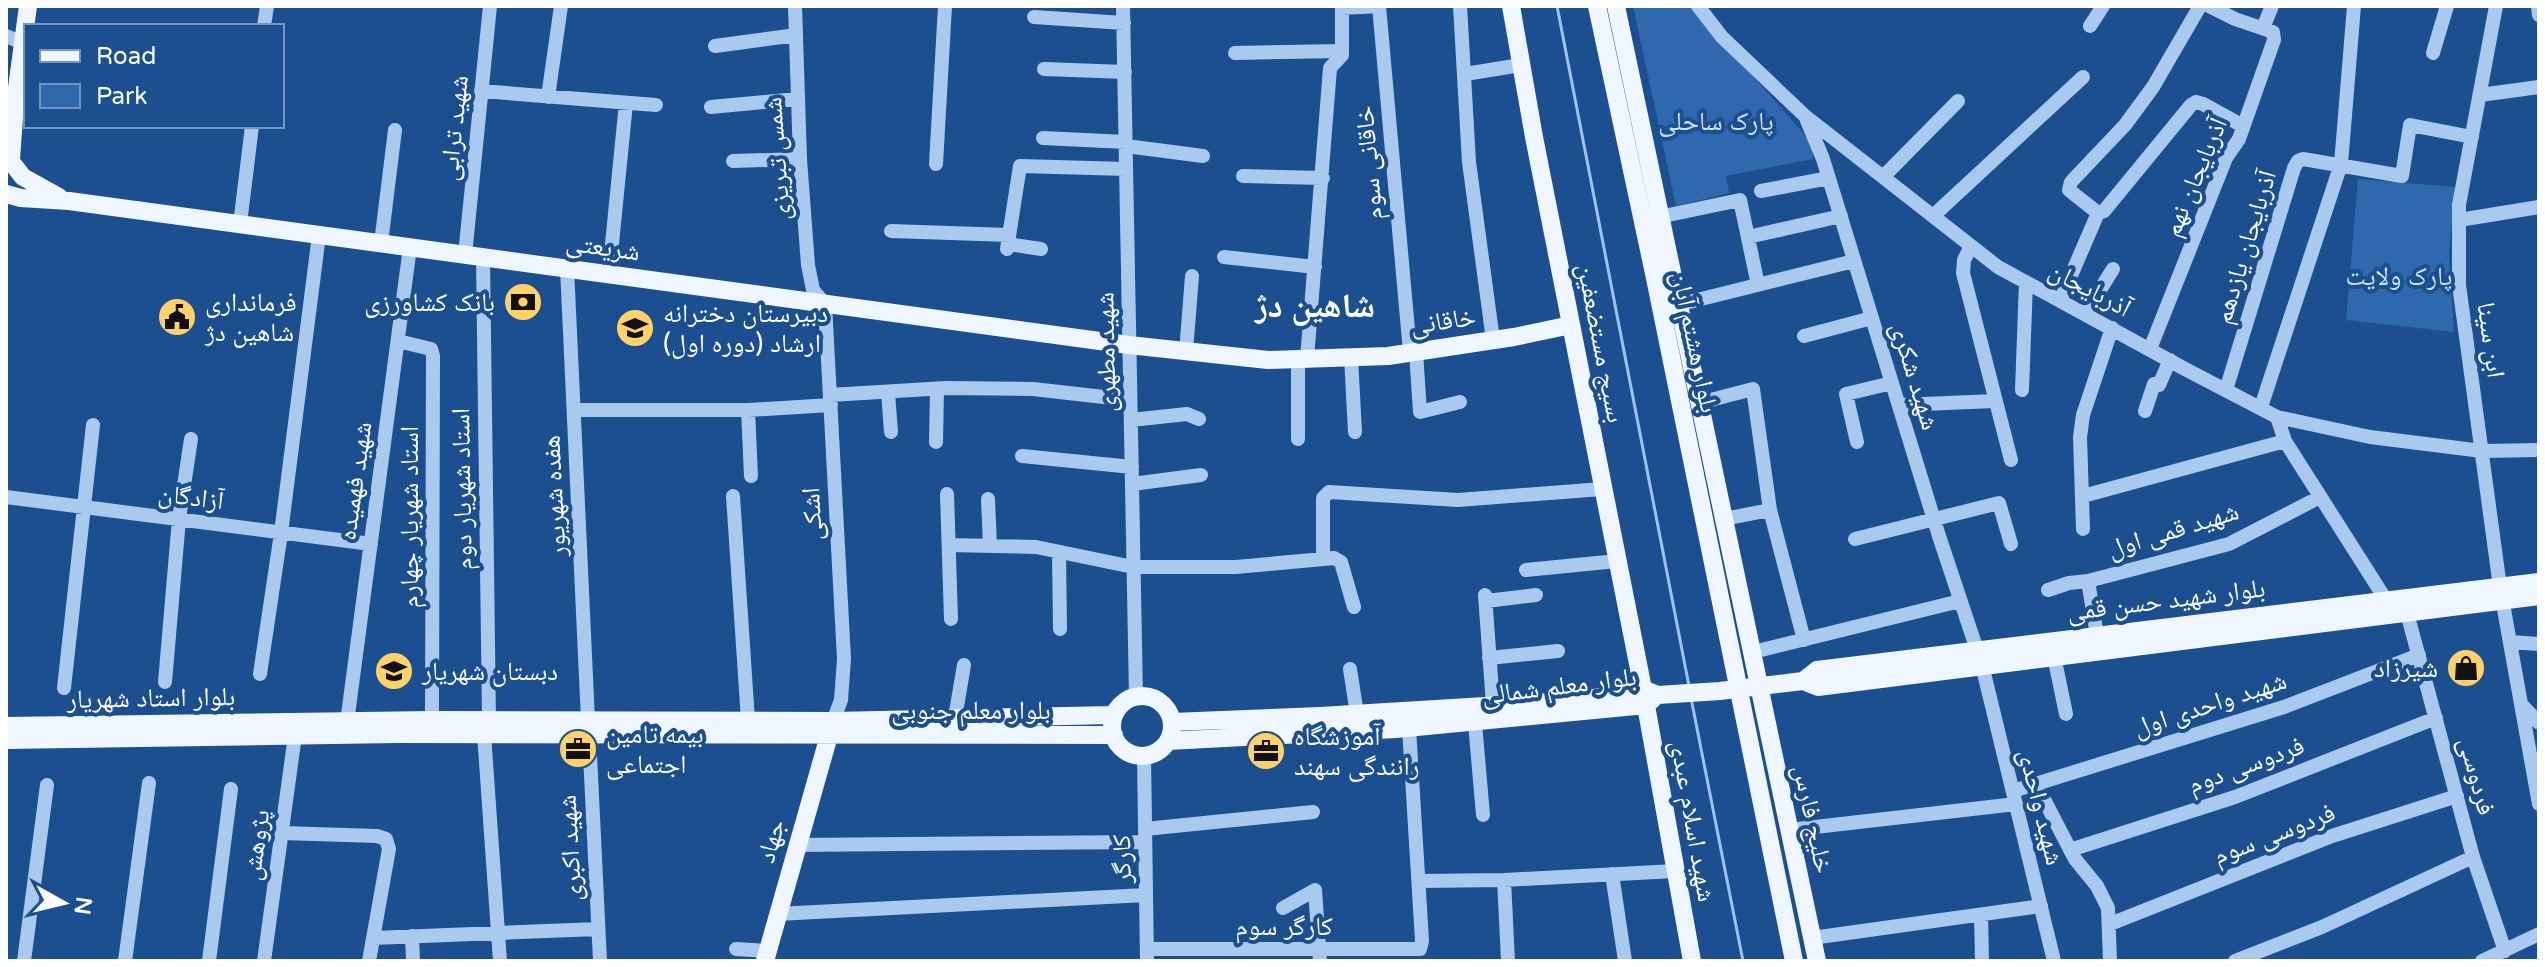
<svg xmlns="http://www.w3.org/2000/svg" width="2545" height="967" font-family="'Varela Round','Noto Naskh Arabic',sans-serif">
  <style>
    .green { fill: #2e69ad }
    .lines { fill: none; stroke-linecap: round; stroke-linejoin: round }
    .stream { stroke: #9cc4f0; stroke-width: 3 }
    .minor { stroke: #a9c9ee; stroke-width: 14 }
    .major { stroke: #f0f6ff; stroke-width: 18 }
    .labels { text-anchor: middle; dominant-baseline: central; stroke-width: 8; stroke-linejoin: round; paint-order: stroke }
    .park-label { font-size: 26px; fill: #cfe3fa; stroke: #1b4f8f }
    .street-label { font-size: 26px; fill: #fff; stroke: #1b4f8f }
    .poi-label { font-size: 26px; fill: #fff; stroke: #1b4f8f; text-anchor: start }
    .district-label { font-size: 34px; font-weight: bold; fill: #fff; stroke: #1b4f8f }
  </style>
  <rect width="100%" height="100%" fill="#1b4f8f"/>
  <path class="green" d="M 1633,6 L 1691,6 L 1811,142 L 1813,159 L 1726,176 L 1729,193 L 1676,206 Z
    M 2358,179 L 2455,187 L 2449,255 L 2454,332 L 2346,320 Z"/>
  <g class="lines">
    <path class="stream" d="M 1557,6 L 1689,686
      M 1691,698 L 1743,961"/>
    <path class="minor" d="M 795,6 L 800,159 L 808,265 L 813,290 L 825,304 L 844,659 L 841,700 L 833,721
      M 1123,6 L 1136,697
      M 1460,6 L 1469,162 L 1493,340
      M 1698,6 L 1722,37 L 1805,116 L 1998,267 L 2185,369 L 2277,417 L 2370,437 L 2482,451 L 2539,450
      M 2496,6 L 2459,205 L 2459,285 L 2500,587 L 2539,804
      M 2538,6 L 2539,15
      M 1342,8 L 1379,6 L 1410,352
      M 1034,17 L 1124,23
      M 264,26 L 267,6
      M 2090,26 L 2103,6
      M 2263,28 L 2272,6
      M 6,36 L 23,43
      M 715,46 L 796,35
      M 1235,53 L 1342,51
      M 2433,53 L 2447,6
      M 1044,69 L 1125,72
      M 1465,74 L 1521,65
      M 481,91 L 656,105
      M 2480,95 L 2539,87
      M 548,97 L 561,6
      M 711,107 L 797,99
      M 1806,118 L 1823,159 L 1939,536 L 1982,665 L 2054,961
      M 1043,138 L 1126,142
      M 1126,146 L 1203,156
      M 733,161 L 800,159
      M 936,164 L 945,6
      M 1243,176 L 1323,178
      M 1883,177 L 1958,101
      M 1761,191 L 1829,178
      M 2098,213 L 2069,190 L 2071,182 L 2125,125 L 2153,87 L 2200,6
      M 1933,216 L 2083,77
      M 1659,217 L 1740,200 L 1758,285
      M 2459,220 L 2539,207
      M 240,224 L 252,126
      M 891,231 L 1009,235
      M 1748,237 L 1841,216
      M 381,243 L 395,130
      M 1008,244 L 1041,249
      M 1971,246 L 1964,260 L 1963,273 L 2011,460
      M 1007,249 L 1020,166 L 1126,169
      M 465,255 L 490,6
      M 483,257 L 489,720
      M 1224,257 L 1315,267
      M 567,268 L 588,720
      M 609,274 L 626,103
      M 2060,301 L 2098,213 L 2104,211 L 2191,105 L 2196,102 L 2203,104 L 2243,126
      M 1669,307 L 1854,261
      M 2085,314 L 2113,269
      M 1804,336 L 1872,318
      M 398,341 L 431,349 L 433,356 L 432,720
      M 2150,349 L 2226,158 L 2239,139 L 2274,40 L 2273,32 L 2235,19 L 2209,6
      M 1186,352 L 1192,276
      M 1416,352 L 1420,412 L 1460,402
      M 1351,357 L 1355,432
      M 1298,359 L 1298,439
      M 1307,359 L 1330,68 L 1342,55 L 1342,6
      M 2022,390 L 2026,282
      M 2226,390 L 2294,168 L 2298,161 L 2303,159 L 2402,176 L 2410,125 L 2472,137
      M 888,392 L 891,432
      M 830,395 L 946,388 L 1033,389 L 1130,400
      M 1699,403 L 1753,389 L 1770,510 L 1804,640
      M 1899,405 L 1995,401
      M 2261,407 L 2341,164 L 2354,6
      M 574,410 L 748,410 L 831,405
      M 748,410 L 751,476
      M 2145,411 L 2154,384 L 2159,385 L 2170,360
      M 2277,417 L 2285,441 L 2386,600
      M 1131,420 L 1187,414 L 1199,419
      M 936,442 L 937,389
      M 1857,442 L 1846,394 L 1892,383
      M 1022,456 L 1132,467
      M 1132,484 L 1201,475
      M 947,494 L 951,619
      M 733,496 L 748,720
      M 2083,496 L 2285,441
      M 6,497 L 371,544
      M 988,499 L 990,546
      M 1724,519 L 1770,510
      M 2083,529 L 2080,437 L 2083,415 L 2112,328
      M 1855,539 L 1999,503 L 2011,544
      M 949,545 L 1036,547 L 1133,567 L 1236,567 L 1334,558 L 1341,562 L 1354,607
      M 1059,552 L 1060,629
      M 1323,558 L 1323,498 L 1329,492 L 1458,500 L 1602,489
      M 1526,570 L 1617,561
      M 2048,590 L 2069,583 L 2088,581
      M 1485,595 L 1493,705
      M 1486,601 L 1536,595
      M 2407,613 L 2473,857 L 2505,951
      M 2097,635 L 2088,581 L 2229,544 L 2320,497
      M 2510,642 L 2539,644
      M 1753,652 L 1960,601
      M 2054,656 L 2066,714
      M 1489,658 L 1558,651
      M 1350,669 L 1357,714
      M 260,674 L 281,533 L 319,235
      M 165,682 L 179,519 L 191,439
      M 64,688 L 93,425
      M 2521,704 L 2539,723
      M 955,718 L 964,665
      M 1475,723 L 1483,815
      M 346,730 L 410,247
      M 484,734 L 500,961
      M 589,734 L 600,961
      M 1144,756 L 1147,961
      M 2036,784 L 2075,859 L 2097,886 L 2108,908 L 2110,961
      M 2013,791 L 2284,707 L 2419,655
      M 1145,829 L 1313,812
      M 1789,830 L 2016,804
      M 282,833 L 377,836 L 386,839 L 389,849 L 369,961
      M 796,845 L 1145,842
      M 2070,850 L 2235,797 L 2436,718
      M 1612,874 L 1625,961
      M 1504,880 L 1508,961
      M 1420,881 L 1504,880 L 1675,871
      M 1283,908 L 1315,890 L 1320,961
      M 777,914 L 1146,895
      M 1981,915 L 1982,961
      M 2110,924 L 2332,836 L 2457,796
      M 412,936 L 413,961
      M 373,938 L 598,929
      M 1812,938 L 2041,906
      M 736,949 L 767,951
      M 1147,949 L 1420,949 L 1422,941 L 1409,728
      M 24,961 L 47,785
      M 125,961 L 149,783
      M 209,961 L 231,789
      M 264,961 L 296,728
      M 2235,961 L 2322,927 L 2473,857
      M 2482,961 L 2539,934"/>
    <path class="major" d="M 1511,6 L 1534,137 L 1643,689 L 1692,961
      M 1597,6 L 1655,278 L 1794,961
      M 1616,6 L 1817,961
      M 11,159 L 15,103 L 28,6
      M 12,163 L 23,177 L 59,197
      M 6,194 L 21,198 L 69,201 L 1129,345 L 1268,360 L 1388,356 L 1514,337 L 1571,325
      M 1803,681 L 1817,670 L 2539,582
      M1112 726a30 30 0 1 1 60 0a30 30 0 1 1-60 0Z
      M 1172,722 L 1320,716 L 1549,702 L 1604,697 L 1643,689 L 1658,695 L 1720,691 L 1803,681 L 1818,687 L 2539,596
      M 6,726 L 432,720 L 833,721 L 1114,715
      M 6,740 L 396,734 L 1114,735
      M 1168,741 L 1396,729 L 1646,705 L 1653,699
      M 765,961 L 832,725"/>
  </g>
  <defs>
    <symbol id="bank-disc" viewBox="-11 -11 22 22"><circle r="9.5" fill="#ffd166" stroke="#1b4f8f"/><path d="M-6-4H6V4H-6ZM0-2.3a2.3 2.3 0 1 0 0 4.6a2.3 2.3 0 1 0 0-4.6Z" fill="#111"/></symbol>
    <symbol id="civic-disc" viewBox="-11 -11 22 22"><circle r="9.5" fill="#ffd166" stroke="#1b4f8f"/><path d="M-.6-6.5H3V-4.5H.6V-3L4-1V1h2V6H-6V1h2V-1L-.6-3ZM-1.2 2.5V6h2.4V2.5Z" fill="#111"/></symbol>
    <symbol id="school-disc" viewBox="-11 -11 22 22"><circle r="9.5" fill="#ffd166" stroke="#1b4f8f"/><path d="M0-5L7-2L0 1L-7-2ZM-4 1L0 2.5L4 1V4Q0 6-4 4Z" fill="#111"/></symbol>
    <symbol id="shop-disc" viewBox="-11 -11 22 22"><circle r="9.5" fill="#ffd166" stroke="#1b4f8f"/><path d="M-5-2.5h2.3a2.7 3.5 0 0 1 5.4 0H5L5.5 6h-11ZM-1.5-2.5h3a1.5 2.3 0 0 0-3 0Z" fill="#111"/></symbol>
    <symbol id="office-disc" viewBox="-11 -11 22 22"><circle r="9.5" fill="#ffd166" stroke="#1b4f8f"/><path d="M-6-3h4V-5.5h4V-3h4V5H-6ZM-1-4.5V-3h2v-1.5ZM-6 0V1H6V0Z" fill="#111"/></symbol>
  </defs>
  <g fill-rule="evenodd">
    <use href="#bank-disc" x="501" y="280" width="44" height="44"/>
    <use href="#civic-disc" x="155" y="295" width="44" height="44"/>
    <use href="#school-disc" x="613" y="306" width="44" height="44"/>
    <use href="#shop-disc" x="2444" y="646" width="44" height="44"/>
    <use href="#school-disc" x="372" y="649" width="44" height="44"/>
    <use href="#office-disc" x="556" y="727" width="44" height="44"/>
    <use href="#office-disc" x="1244" y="729" width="44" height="44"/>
  </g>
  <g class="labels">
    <g class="park-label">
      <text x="1716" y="121">پارک ساحلی</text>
      <text x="2399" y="276">پارک ولایت</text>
    </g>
    <g class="street-label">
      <text transform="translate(454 128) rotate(-84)">شهید ترابی</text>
      <text transform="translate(777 159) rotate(-94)">شمس تبریزی</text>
      <text transform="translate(1369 163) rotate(-95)">خاقانی سوم</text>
      <text transform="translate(2195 177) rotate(-67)">آذربایجان نهم</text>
      <text transform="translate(603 247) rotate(8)">شریعتی</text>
      <text transform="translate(2245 247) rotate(-73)">آذربایجان یازدهم</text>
      <text transform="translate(2090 289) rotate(28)">آذربایجان</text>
      <text transform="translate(1443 321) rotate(-8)">خاقانی</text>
      <text transform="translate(2491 340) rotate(82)">ابن سینا</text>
      <text transform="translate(1695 342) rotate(78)">بلوار هشتم آبان</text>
      <text transform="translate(1601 343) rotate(79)">بسیج مستضعفین</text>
      <text transform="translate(1106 352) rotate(-91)">شهید مطهری</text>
      <text transform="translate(1915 376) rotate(73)">شهید شکری</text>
      <text transform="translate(355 481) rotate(-82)">شهید فهمیده</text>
      <text transform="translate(462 489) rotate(-91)">استاد شهریار دوم</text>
      <text transform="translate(554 496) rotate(-93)">هفده شهریور</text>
      <text transform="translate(191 497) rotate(7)">آزادگان</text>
      <text transform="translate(812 514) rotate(-93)">اشکی</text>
      <text transform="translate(409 517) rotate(-90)">استاد شهریار چهارم</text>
      <text transform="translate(2173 530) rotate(-17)">شهید قمی اول</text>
      <text transform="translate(2166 600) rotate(-7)">بلوار شهید حسن قمی</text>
      <text transform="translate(1559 686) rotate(-7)">بلوار معلم شمالی</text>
      <text transform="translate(151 698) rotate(-1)">بلوار استاد شهریار</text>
      <text transform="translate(2210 704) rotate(-18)">شهید واحدی اول</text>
      <text x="971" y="710">بلوار معلم جنوبی</text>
      <text transform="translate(2246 765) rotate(-20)">فردوسی دوم</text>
      <text transform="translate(2477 776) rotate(75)">فردوسی</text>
      <text transform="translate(2041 807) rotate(76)">شهید واحدی</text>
      <text transform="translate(1813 819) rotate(78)">خلیج فارس</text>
      <text transform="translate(1693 821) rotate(80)">شهید اسلام عبدی</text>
      <text transform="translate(2274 834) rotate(-21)">فردوسی سوم</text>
      <text transform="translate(771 841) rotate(-74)">جهاد</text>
      <text transform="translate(256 845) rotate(-82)">پژوهش</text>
      <text transform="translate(570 848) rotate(-93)">شهید اکبری</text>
      <text transform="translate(1122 859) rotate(-91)">کارگر</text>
      <text x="1284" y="926">کارگر سوم</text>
    </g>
    <g class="poi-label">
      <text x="205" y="302">فرمانداری<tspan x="205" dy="30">شاهین دژ</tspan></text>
      <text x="495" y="302" text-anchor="end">بانک کشاورزی</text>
      <text x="663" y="313">دبیرستان دخترانه<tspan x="663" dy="30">ارشاد (دوره اول)</tspan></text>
      <text x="2438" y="668" text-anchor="end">شیرزاد</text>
      <text x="422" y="671">دبستان شهریار</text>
      <text x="606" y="734">بیمه تامین<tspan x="606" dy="30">اجتماعی</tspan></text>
      <text x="1294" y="736">آموزشگاه<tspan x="1294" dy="30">رانندگی سهند</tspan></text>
    </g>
    <g class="district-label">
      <text x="1315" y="306">شاهین دژ</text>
    </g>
  </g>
  <rect width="2545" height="967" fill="none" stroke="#ffffff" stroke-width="16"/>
  <rect x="24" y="24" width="260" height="104" fill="#1b4f8f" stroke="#7695bc" stroke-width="2"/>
  <rect x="40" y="50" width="40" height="12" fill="#f0f6ff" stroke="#7695bc" stroke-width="2"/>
  <text x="96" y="64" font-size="24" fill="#ffffff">Road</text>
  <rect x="40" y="84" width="40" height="24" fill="#2e69ad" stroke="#7695bc" stroke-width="2"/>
  <text x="96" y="104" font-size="24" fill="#ffffff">Park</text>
  <g transform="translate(64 903) rotate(98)" stroke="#1b4f8f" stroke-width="6" paint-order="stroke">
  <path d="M0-6L14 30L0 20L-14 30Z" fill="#ffffff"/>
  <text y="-12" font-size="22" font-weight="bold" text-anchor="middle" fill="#ffffff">N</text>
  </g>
</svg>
